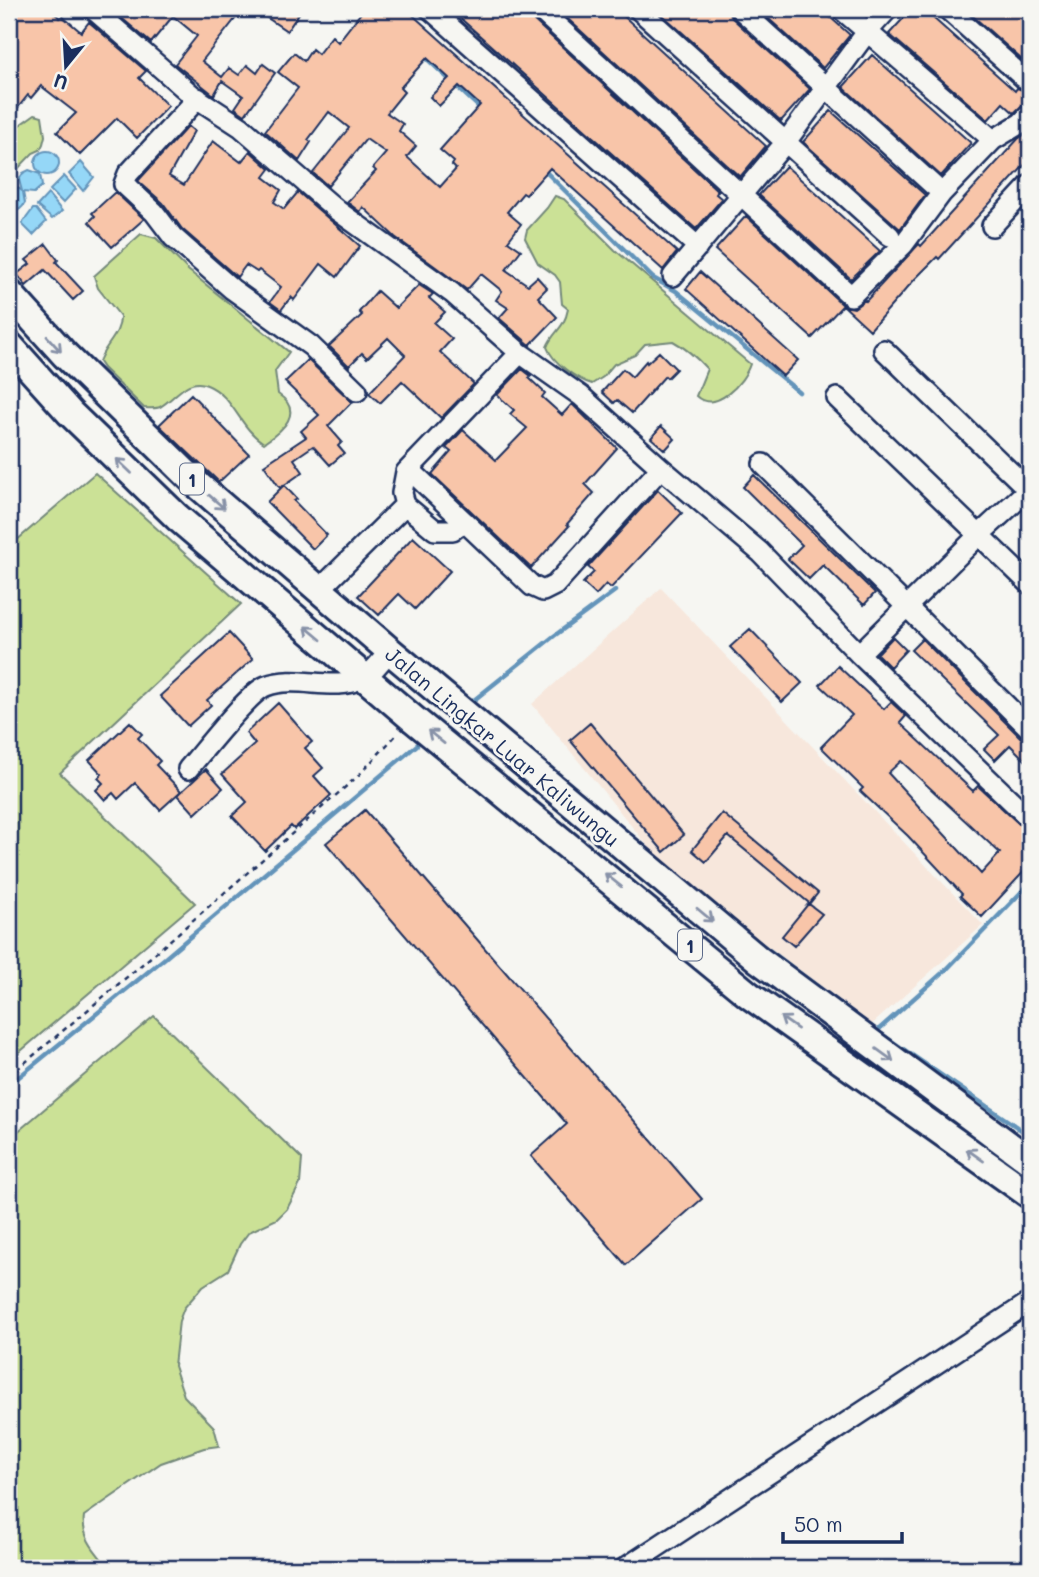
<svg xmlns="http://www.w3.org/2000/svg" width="1039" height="1577" font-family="Mali,sans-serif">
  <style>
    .built { fill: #f7e7dc }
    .green { fill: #cbe196; stroke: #73887a; stroke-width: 2 }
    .water { fill: #95d7f7; stroke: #6494ba; stroke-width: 2 }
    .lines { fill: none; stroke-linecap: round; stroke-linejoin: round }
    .stream { stroke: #6494ba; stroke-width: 4.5 }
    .building { fill: #f8c5a9; stroke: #1b2f5e; stroke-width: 2; fill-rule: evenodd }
    .minor-casing { stroke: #1b2f5e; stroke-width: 24 }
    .highway-casing { stroke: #1b2f5e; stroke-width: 32 }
    .path { stroke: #1b2f5e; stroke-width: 2.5; stroke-dasharray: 5 5; stroke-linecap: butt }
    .minor { stroke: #f6f6f2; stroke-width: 19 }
    .highway { stroke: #f6f6f2; stroke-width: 26 }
    .oneway { stroke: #8892a8 }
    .labels { text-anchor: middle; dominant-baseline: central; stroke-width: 6; stroke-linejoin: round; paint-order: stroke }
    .shield { fill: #f6f6f2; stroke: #5d6b8a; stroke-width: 2 }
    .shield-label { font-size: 19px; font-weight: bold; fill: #1b2f5e }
    .street-label { font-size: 21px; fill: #1b2f5e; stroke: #f6f6f2 }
  </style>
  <rect width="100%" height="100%" fill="#f6f6f2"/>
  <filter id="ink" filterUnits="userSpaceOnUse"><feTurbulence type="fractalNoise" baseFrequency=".0143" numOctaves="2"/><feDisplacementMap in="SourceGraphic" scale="14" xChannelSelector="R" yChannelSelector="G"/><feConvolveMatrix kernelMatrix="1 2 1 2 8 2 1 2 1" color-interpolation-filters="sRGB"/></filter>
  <g filter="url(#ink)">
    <path class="built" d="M 661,588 L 983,925 L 868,1028 L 682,888 L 532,704 Z"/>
    <path class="green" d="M 35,114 L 42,116 L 45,136 L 43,144 L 40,150 L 33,153 L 9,178 L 9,129 L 18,126 Z
      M 555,196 L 564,199 L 615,250 L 750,364 C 744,383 715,414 696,396 L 707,369 C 697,358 686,348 673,341 L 645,344 L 635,355 L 614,364 L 603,377 L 592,384 C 576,379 553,363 547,347 C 554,330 564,330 568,309 L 562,304 L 560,282 L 555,275 L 538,263 L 525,238 L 527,230 L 547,208 Z
      M 141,234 L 156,238 L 188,270 L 289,352 L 275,371 L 278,394 C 305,412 282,431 264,443 C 239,428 234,396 207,385 C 187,376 175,399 160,407 C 156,409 150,408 144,408 L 103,368 L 99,362 C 104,345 121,335 120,316 L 98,288 L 94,276 Z
      M 95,473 L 241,604 L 60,773 L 195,903 L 9,1061 L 9,547 Z
      M 154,1016 L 302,1159 L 300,1184 L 287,1209 L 277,1219 L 249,1232 L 240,1244 L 228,1270 L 203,1286 L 184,1308 L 179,1321 L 174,1366 L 184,1396 L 214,1427 L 219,1446 L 204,1448 L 161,1463 L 84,1516 C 81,1538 96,1552 109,1568 L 9,1568 L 9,1139 Z"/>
    <path class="water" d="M35 163a12 12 0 1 1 24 0a12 12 0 1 1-24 0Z
      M 81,162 L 94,177 L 83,191 L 69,174 Z
      M 29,170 L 40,174 L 42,186 L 34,193 L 23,192 L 25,203 C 21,210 16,213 9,210 L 9,189 L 18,188 L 22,191 L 19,180 L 23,173 Z
      M 64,176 L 76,189 L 63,203 L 50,190 Z
      M 48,194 L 62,211 L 52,219 L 37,206 Z
      M 33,209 L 36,209 L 46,222 L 33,235 L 22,224 Z"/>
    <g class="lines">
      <path class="stream" d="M 423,55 L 483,111
        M 542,168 L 653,278 L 676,291 L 799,392
        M 469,704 L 554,636 L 615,591
        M 749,935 L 877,1031 L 1030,1136
        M 877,1031 L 948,968 L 1030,883
        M 9,1085 L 165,958 L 417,745"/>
    </g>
    <path class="building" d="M 9,9 L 49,9 L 60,18 L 62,16 L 81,32 L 89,22 L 146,71 L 139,78 L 168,106 L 137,138 L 117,118 L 80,155 L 57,132 L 76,113 L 41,86 L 31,98 L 28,95 L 9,119 Z
      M 111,9 L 243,9 L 202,61 L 222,77 L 229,68 L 239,75 L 247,65 L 257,73 L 263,64 L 275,73 L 245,115 L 235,108 L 243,96 L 222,81 L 214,95 L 175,64 L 197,36 L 173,16 L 151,43 Z
      M 254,9 L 302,9 L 287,31 Z
      M 364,9 L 406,9 L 677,252 L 663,270 L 550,168 L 526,195 L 523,193 L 507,212 L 521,224 L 508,241 L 521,250 L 506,270 L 528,285 L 537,277 L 547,288 L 538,297 L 557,317 L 530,345 L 499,318 L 508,308 L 496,300 L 502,291 L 481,274 L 467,290 L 395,237 L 363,207 L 360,212 L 347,202 L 376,171 L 373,168 L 386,153 L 366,139 L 328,186 L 313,173 L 349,128 L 329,112 L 308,140 L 311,142 L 299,161 L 265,131 L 298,88 L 278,72 L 294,53 L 304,61 L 312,49 L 318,54 L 332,36 L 338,42 ZM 427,58 L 449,78 L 430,97 L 439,106 L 459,86 L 480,105 L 440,150 L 454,162 L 452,165 L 456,169 L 440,187 L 407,157 L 416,146 L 399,131 L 403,124 L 387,113 L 404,92 L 400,88 Z
      M 450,9 L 527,9 L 531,18 L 718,191 L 716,194 L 722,199 L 696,229 Z
      M 557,9 L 616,9 L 766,146 L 740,177 Z
      M 656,9 L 728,9 L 732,18 L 810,89 L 781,121 Z
      M 758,9 L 821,9 L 850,35 L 823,68 Z
      M 912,9 L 923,9 L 1015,91 L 1017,88 L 1022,90 L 1030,88 L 1030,102 L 1022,105 L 1014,113 L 1003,103 L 988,120 L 889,34 Z
      M 965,9 L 1030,9 L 1030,67 Z
      M 872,55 L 971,143 L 941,176 L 843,87 Z
      M 831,111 L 925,195 L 900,229 L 803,142 Z
      M 188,126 L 194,131 L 169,176 L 184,185 L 213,141 L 241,162 L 250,151 L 270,169 L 264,177 L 281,190 L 274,202 L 284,209 L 298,192 L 360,246 L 337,277 L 321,264 L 294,300 L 291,297 L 281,310 L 270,302 L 281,287 L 259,270 L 257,272 L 246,265 L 237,277 L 182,229 L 163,203 L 138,181 Z
      M 1030,131 L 1030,159 L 939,259 L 937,257 L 915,279 L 870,330 L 844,306 L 854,308 L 865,300 L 866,301 L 919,244 L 921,246 L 1018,139 Z
      M 786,166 L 880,251 L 851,279 L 759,195 Z
      M 115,192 L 144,219 L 112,247 L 89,222 L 95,216 L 92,213 Z
      M 746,216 L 843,305 L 812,338 L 715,250 Z
      M 46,244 L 58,260 L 56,262 L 83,291 L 73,300 L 45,270 L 26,286 L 17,274 L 30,264 L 26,260 Z
      M 700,272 L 798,360 L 783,376 L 686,289 Z
      M 419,285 L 433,294 L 429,298 L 445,312 L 434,323 L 452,339 L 440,352 L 474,384 L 441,418 L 402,381 L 380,403 L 369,393 L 405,355 L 388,338 L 367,358 L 362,353 L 349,366 L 329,346 L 362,315 L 359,312 L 377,291 L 396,308 Z
      M 659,352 L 676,369 L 667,378 L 665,376 L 632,413 L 617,400 L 614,403 L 602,392 L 623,369 L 632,377 L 646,361 L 647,363 Z
      M 308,360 L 352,402 L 328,426 L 342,442 L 338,446 L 344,453 L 330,465 L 313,446 L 294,459 L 303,472 L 280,488 L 264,465 L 306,437 L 301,431 L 319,415 L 285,382 Z
      M 522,369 L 531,376 L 529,378 L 545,393 L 542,397 L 562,415 L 572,404 L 617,448 L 585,484 L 594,493 L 567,524 L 569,526 L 531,568 L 432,474 L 451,452 L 446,448 L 463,430 L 496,460 L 527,428 L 510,414 L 514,410 L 497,395 Z
      M 191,394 L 249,454 L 219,482 L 159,425 Z
      M 661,426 L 675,439 L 665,450 L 651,438 Z
      M 754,475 L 875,593 L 864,605 L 823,565 L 809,579 L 788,559 L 802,545 L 743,487 Z
      M 284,485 L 297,499 L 294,501 L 327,535 L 313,549 L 267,502 Z
      M 658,490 L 682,513 L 611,588 L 606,584 L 596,595 L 583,583 L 594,572 L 588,567 Z
      M 413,537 L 450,571 L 415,609 L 399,594 L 379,615 L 358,596 Z
      M 750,629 L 802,683 L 782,702 L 730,647 Z
      M 229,633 L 253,659 L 207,700 L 211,705 L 188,726 L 160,696 Z
      M 893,637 L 906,650 L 890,667 L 877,654 Z
      M 922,639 L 1021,738 L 1030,741 L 1030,765 L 1010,745 L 995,760 L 984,749 L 999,735 L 911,650 Z
      M 838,666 L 884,709 L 891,702 L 906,716 L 900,723 L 973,791 L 978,786 L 1030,834 L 1030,865 L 982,917 L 960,896 L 962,894 L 908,836 L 860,791 L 863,788 L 821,747 L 852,715 L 820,685 ZM 901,761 L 1000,853 L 981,874 L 888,773 Z
      M 278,703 L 312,742 L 305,748 L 323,768 L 314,776 L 331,795 L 294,829 L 291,826 L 265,851 L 232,816 L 247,802 L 222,774 L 255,744 L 246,733 Z
      M 130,722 L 142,734 L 138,738 L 160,761 L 156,765 L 181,791 L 160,810 L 135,783 L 118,799 L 113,793 L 105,800 L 96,790 L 103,783 L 98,778 L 102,774 L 89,760 Z
      M 590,723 L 684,835 L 664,852 L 570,740 Z
      M 206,769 L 223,788 L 195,814 L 178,795 Z
      M 365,810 L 702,1199 L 626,1265 L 531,1156 L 567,1124 L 326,843 Z
      M 722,813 L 818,893 L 809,904 L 822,914 L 794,946 L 782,936 L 809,903 L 728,836 L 706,862 L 692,850 Z"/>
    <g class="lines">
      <defs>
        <path id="minor" d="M 93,9 L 192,95 L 241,127 L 338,211 L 452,293 L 520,353 L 581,396 L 661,468 L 760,552 L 859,654 L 1030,819
          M 430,9 L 698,247
          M 539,9 L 851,296 L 903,245 L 941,194 L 993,140 L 1021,123 L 1030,114
          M 638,9 L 890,236
          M 740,9 L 934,186
          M 841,9 L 993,140
          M 947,9 L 1024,78
          M 198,98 L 128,174 L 124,184 L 154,212 L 173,237 L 232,289 L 311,346 L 357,391
          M 992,226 L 1030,185
          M 673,276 L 785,143 L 867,32 L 888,9
          M 884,350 L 1030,491
          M 837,398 L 1030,584
          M 763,464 L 1030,729
          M 409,469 L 532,586 L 543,591 L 555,585 L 661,468
          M 405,505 L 435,530 L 453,530 L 464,521
          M 319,590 L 405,505 L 402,493 L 406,472 L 520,353
          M 859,654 L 980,534 L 1030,488
          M 188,769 C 203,752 248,693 266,686 C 298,674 333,693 363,678 C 373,673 382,659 390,651
          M 625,1568 L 1030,1302"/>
        <path id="highway" d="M 9,293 L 65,355 L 199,486 L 390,651 L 759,960 L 1030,1161
          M 9,345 L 70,413 L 177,517 L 412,718 L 749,995 L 1030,1195"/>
      </defs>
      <use href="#minor" class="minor-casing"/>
      <use href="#highway" class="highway-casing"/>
      <path class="path" d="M 9,1076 L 152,956 L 358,776 L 398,733"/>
      <use href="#minor" class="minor"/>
      <use href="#highway" class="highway"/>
    </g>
    <defs><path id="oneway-shaft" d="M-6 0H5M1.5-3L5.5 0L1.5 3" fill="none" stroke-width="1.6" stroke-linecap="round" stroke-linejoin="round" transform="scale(1.75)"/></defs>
    <g class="oneway">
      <use href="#oneway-shaft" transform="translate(54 344) rotate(48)"/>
      <use href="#oneway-shaft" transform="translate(124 466) rotate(-136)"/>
      <use href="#oneway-shaft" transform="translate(217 502) rotate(41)"/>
      <use href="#oneway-shaft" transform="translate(313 633) rotate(-140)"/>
      <use href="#oneway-shaft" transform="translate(436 737) rotate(-141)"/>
      <use href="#oneway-shaft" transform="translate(613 880) rotate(-141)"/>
      <use href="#oneway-shaft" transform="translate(705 915) rotate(40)"/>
      <use href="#oneway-shaft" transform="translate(789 1023) rotate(-145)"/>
      <use href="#oneway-shaft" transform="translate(885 1055) rotate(36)"/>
      <use href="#oneway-shaft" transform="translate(975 1155) rotate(-145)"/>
    </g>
  </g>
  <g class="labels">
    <g class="shield">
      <rect x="180" y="463.5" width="24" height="31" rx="5"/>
      <rect x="678" y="929.5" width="24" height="31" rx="5"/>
    </g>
    <g class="shield-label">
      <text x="192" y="479">1</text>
      <text x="690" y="945">1</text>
    </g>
    <g class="street-label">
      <text transform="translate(503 746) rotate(40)">Jalan Lingkar Luar Kaliwungu</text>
    </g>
  </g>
  <rect width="1039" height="1577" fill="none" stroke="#f6f6f2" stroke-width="35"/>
  <rect x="18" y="18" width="1004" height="1542" fill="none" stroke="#1b2f5e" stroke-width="2.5" filter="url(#ink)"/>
  <g transform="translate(66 66) rotate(198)" stroke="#f6f6f2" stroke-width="5" paint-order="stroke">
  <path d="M0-5L12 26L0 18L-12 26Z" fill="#1b2f5e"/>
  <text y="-10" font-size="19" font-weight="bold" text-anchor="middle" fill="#1b2f5e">U</text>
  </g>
  <path d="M783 1532v10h119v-10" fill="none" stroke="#1b2f5e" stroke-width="3.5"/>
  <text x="794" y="1532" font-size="21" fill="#1b2f5e" stroke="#f6f6f2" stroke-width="5" paint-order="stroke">50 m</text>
</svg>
